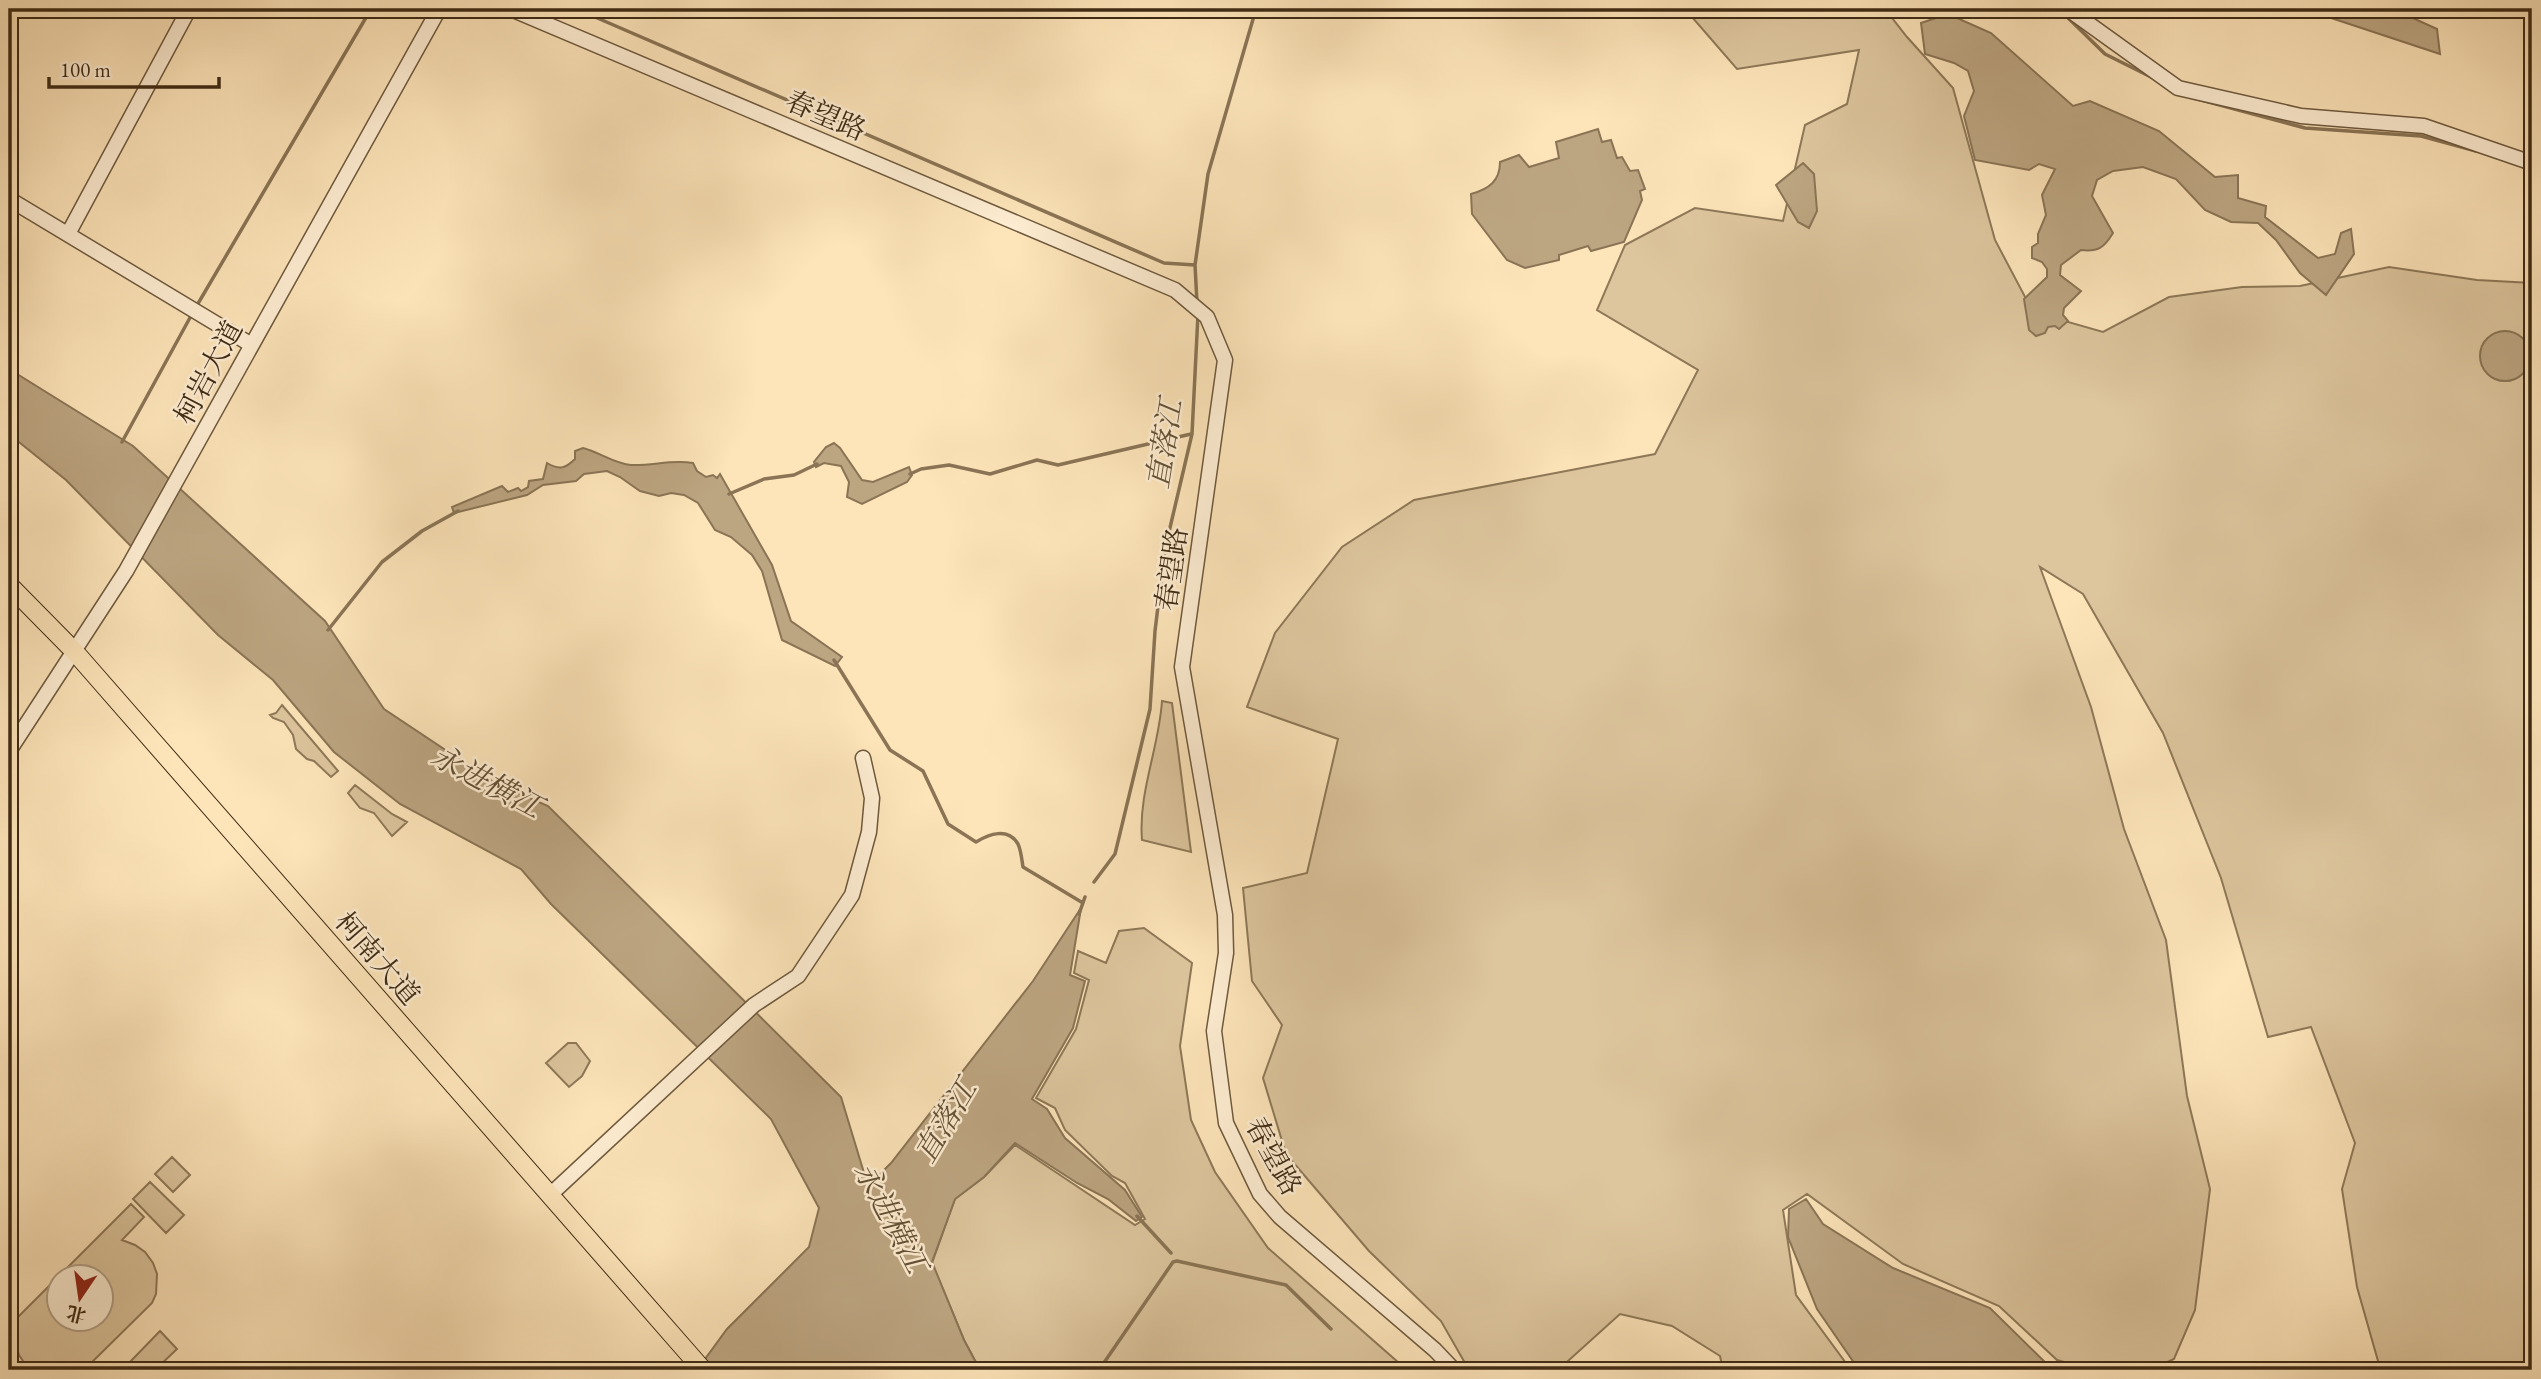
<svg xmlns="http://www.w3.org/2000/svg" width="2541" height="1379" font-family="'EB Garamond','Noto Serif SC',serif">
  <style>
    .green { fill: #ddc59d; stroke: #8e7858; stroke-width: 2; fill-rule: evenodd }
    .water { fill: #bca581; stroke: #8a7455; stroke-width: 2 }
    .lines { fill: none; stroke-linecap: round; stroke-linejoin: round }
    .stream { stroke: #8a7455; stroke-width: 3.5 }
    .minor-casing { stroke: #6e593d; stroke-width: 17 }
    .major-casing { stroke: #3f2b14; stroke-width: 20 }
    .minor { stroke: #feedd2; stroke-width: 14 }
    .major { stroke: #fde4b9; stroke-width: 18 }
    .labels { text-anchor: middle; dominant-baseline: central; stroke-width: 5; stroke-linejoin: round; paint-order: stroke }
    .street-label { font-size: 28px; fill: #3f2b14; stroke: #feedd2 }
    .water-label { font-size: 30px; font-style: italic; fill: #645035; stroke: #feedd2 }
  </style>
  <rect width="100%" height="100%" fill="#fde4b9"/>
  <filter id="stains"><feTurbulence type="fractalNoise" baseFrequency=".00286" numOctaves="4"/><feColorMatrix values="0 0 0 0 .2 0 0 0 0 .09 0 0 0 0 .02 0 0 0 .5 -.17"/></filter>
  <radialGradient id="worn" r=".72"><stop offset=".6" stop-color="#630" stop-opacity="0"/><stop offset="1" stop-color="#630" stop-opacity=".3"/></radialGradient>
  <path class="green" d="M 1685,9 L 1885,9 L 1907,37 L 1953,88 L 1995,240 L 2033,312 L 2103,332 L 2169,297 L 2242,287 L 2300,286 L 2389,267 L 2477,280 L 2532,283 L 2532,728 L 2530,744 L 2532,758 L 2532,1370 L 2378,1370 L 2378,1361 L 2357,1287 L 2342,1189 L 2355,1143 L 2311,1027 L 2268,1037 L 2221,878 L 2163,733 L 2083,594 L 2040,567 L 2091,707 L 2124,829 L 2166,940 L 2187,1096 L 2210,1189 L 2195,1310 L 2174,1359 L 2150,1370 L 2093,1370 L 2057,1360 L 1999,1306 L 1903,1264 L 1807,1194 L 1783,1210 L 1796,1295 L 1851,1370 L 1723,1370 L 1720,1356 L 1672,1326 L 1620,1314 L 1558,1370 L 1469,1370 L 1441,1321 L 1369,1251 L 1286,1154 L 1263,1078 L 1282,1025 L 1252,981 L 1243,888 L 1307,873 L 1338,739 L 1247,707 L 1275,633 L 1342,547 L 1414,500 L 1655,454 L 1698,370 L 1597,310 L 1625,245 L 1695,208 L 1783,221 L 1805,125 L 1847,104 L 1859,50 L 1737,69 Z
    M 1162,701 L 1172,703 L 1191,852 L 1142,840 C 1138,793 1159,748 1162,701 Z
    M 282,705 L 338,771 L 331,777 L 314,761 L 307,759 L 296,749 L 293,735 L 284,722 L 273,718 L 270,715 L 276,713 Z
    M 355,785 L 392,814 L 407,822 L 392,836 L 374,813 L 360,808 L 348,793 Z
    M 1144,928 L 1192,963 L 1180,1046 L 1191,1120 L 1215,1172 L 1268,1248 L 1407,1370 L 980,1370 L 964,1340 L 932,1263 L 955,1199 L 984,1177 L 1015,1145 L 1135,1225 L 1145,1219 L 1125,1183 L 1112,1176 L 1065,1130 L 1055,1108 L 1036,1098 L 1076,1029 L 1089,980 L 1074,973 L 1078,951 L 1106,963 L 1119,931 Z
    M 568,1043 L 576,1043 L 590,1061 L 582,1076 L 569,1087 L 546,1063 Z
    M 172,1157 L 190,1175 L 173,1192 L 155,1174 Z
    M 150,1182 L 184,1215 L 166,1233 L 133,1199 Z
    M 131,1204 L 144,1217 L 122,1240 L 135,1245 L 145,1252 L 153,1263 L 157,1274 L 156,1294 L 152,1303 L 84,1370 L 29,1370 L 19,1355 L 16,1345 L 9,1351 L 9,1326 ZM 60,1278 L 102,1278 L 102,1320 L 60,1320 Z
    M 160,1331 L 177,1349 L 155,1370 L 134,1370 L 128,1364 Z"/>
  <path class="water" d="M 2304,9 L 2393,9 L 2437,29 L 2440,54 Z
    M 1948,14 L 1991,33 L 2073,106 L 2090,101 L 2159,131 L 2215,177 L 2238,175 L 2238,198 L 2266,206 L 2265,217 L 2318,258 L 2335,254 L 2341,233 L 2351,229 L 2354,254 L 2326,295 L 2300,273 L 2276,240 L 2258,223 L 2231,222 L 2205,210 L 2176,179 L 2143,167 L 2113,171 L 2097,180 L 2092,196 L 2113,233 C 2104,248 2098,252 2081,250 L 2061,265 L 2060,275 L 2081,291 L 2064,308 L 2063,315 L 2068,321 L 2059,329 L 2055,326 L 2048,327 L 2045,333 L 2036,336 L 2029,330 L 2024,299 L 2047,277 L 2047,269 L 2042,262 L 2032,258 L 2032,247 L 2038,243 L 2038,234 L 2046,215 L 2042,195 L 2055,169 L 2039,164 L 2029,170 L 1975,160 L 1964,116 L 1974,91 L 1968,71 L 1954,63 L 1925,54 L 1921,23 Z
    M 1598,129 L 1602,142 L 1611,140 L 1617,158 L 1622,157 L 1630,171 L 1638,170 L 1645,189 L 1640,191 L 1642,200 L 1624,242 L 1591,251 L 1588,246 L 1559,255 L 1559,260 L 1525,268 L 1507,260 L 1472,214 L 1471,194 C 1489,189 1500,181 1500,162 L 1519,155 L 1529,167 L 1559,158 L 1556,142 Z
    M 1803,163 L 1814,174 L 1817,211 L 1809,228 L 1798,222 L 1776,185 Z
    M2480 356a25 25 0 1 1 50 0a25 25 0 1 1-50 0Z
    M 9,369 L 133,446 L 325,621 L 384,709 L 495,783 L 548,806 L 841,1097 L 868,1186 L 891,1163 L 1033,981 L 1081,908 L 1070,975 L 1085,981 L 1073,1028 L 1032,1099 L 1047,1109 L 1065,1138 L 1125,1190 L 1142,1217 L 1136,1221 L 1108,1199 L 1077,1183 L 1015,1143 L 984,1177 L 955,1199 L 932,1262 L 964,1340 L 980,1370 L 923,1370 L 919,1362 L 858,1362 L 850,1370 L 697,1370 L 727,1329 L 809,1247 L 819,1208 L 771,1119 L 551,904 L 521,869 L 400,804 L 334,752 L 273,680 L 218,635 L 66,480 L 9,434 Z
    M 834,443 L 840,448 L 862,480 L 873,482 L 909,467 L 912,475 L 907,482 L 862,504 L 847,497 L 849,482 L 841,466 L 824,463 L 816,467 L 814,462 L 826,447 Z
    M 583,448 C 599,452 615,464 631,465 C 653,466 672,459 693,463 L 697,471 L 706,477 L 713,475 L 717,478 L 720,474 L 772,565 L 791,621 L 842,657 L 835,666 L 782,640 L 762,571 L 752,555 L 731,537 L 715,530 L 698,503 L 684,495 L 671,493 L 659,496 L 640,491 L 620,477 L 607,471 L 584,474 L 576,481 L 543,485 L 527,495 L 454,513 L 452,507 L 502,486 L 508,492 L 518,488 L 521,491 L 528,487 L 529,481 L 543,479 L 547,463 C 559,470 565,469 575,459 L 575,451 Z
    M 1806,1199 L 1823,1224 L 1893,1268 L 1990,1308 L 2053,1370 L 1859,1370 L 1817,1309 L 1788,1237 L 1789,1209 Z"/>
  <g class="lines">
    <path class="stream" d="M 588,9 L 595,17 L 1164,263 L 1195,265
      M 2059,9 L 2105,54 L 2155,79
      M 2190,97 L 2305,128 L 2421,136 L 2476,151
      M 2523,167 L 2532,171
      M 1197,303 L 1195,265 L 1208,174 L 1256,9
      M 196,307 L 371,9
      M 122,442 L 192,314
      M 910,474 L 921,469 L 949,465 L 990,474 L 1037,460 L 1058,465 L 1191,434
      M 729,494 L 764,479 L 794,475 L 817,464
      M 328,630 L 382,562 L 422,531 L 458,511
      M 834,660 L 890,750 L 923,771 L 948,824 L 976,842 C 989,834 1008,827 1018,844 C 1021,850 1022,861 1023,867 L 1083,903
      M 1094,882 L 1115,854 L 1150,709 L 1155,631 L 1165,549 L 1192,434 L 1198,314
      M 1079,914 L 1085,897
      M 1137,1216 L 1171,1253
      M 1099,1370 L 1173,1262 L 1177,1261 L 1286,1285 L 1331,1329"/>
    <defs>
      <path id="minor" d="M 511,9 L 1175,290 L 1207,317 L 1225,360 L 1182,667 L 1225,915 L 1226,953 L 1214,1031 L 1226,1123 L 1260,1194 L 1280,1217 L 1435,1350 L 1454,1370
        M 2068,9 L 2178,88 L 2301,116 L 2424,126 L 2532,163
        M 9,199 L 250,344
        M 68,234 L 189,9
        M 9,751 L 126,571 L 439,9
        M 550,1195 L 754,1005 L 798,976 L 852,895 L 869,832 L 872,798 L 863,758"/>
      <path id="major" d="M 9,585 L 74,651 L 703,1370"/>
    </defs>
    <use href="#minor" class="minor-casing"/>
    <use href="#major" class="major-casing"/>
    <use href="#minor" class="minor"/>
    <use href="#major" class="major"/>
  </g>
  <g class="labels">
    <g class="street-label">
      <text transform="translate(826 115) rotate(23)">春望路</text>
      <text transform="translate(208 372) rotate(-62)">柯岩大道</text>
      <text transform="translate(1171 569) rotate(-82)">春望路</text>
      <text transform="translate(378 958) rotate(49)">柯南大道</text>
      <text transform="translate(1274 1156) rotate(61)">春望路</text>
    </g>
    <g class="water-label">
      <text transform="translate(1164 444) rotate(-81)">直落江</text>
      <text transform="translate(487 781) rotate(28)">永进横江</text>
      <text transform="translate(945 1121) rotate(-59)">直落江</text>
      <text transform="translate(891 1217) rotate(62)">永进横江</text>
    </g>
  </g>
  <rect width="2541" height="1379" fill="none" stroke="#fde4b9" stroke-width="35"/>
  <rect x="10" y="10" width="2520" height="1358" fill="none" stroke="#3f2b14" stroke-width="3.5"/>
  <rect x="18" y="18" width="2506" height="1344" fill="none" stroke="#3f2b14" stroke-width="2"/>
  <g transform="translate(80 1298) rotate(193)"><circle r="33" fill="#feedd2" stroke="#b29f86" stroke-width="2"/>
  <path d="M0-5L12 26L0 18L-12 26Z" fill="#8f2418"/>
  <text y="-10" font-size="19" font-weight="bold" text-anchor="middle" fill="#3f2b14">北</text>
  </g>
  <path d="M49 77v10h170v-10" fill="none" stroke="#3f2b14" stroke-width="3.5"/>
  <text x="60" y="77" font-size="21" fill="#3f2b14" stroke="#feedd2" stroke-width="5" paint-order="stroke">100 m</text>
  <rect width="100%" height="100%" filter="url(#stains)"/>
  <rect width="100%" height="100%" fill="url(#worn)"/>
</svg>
